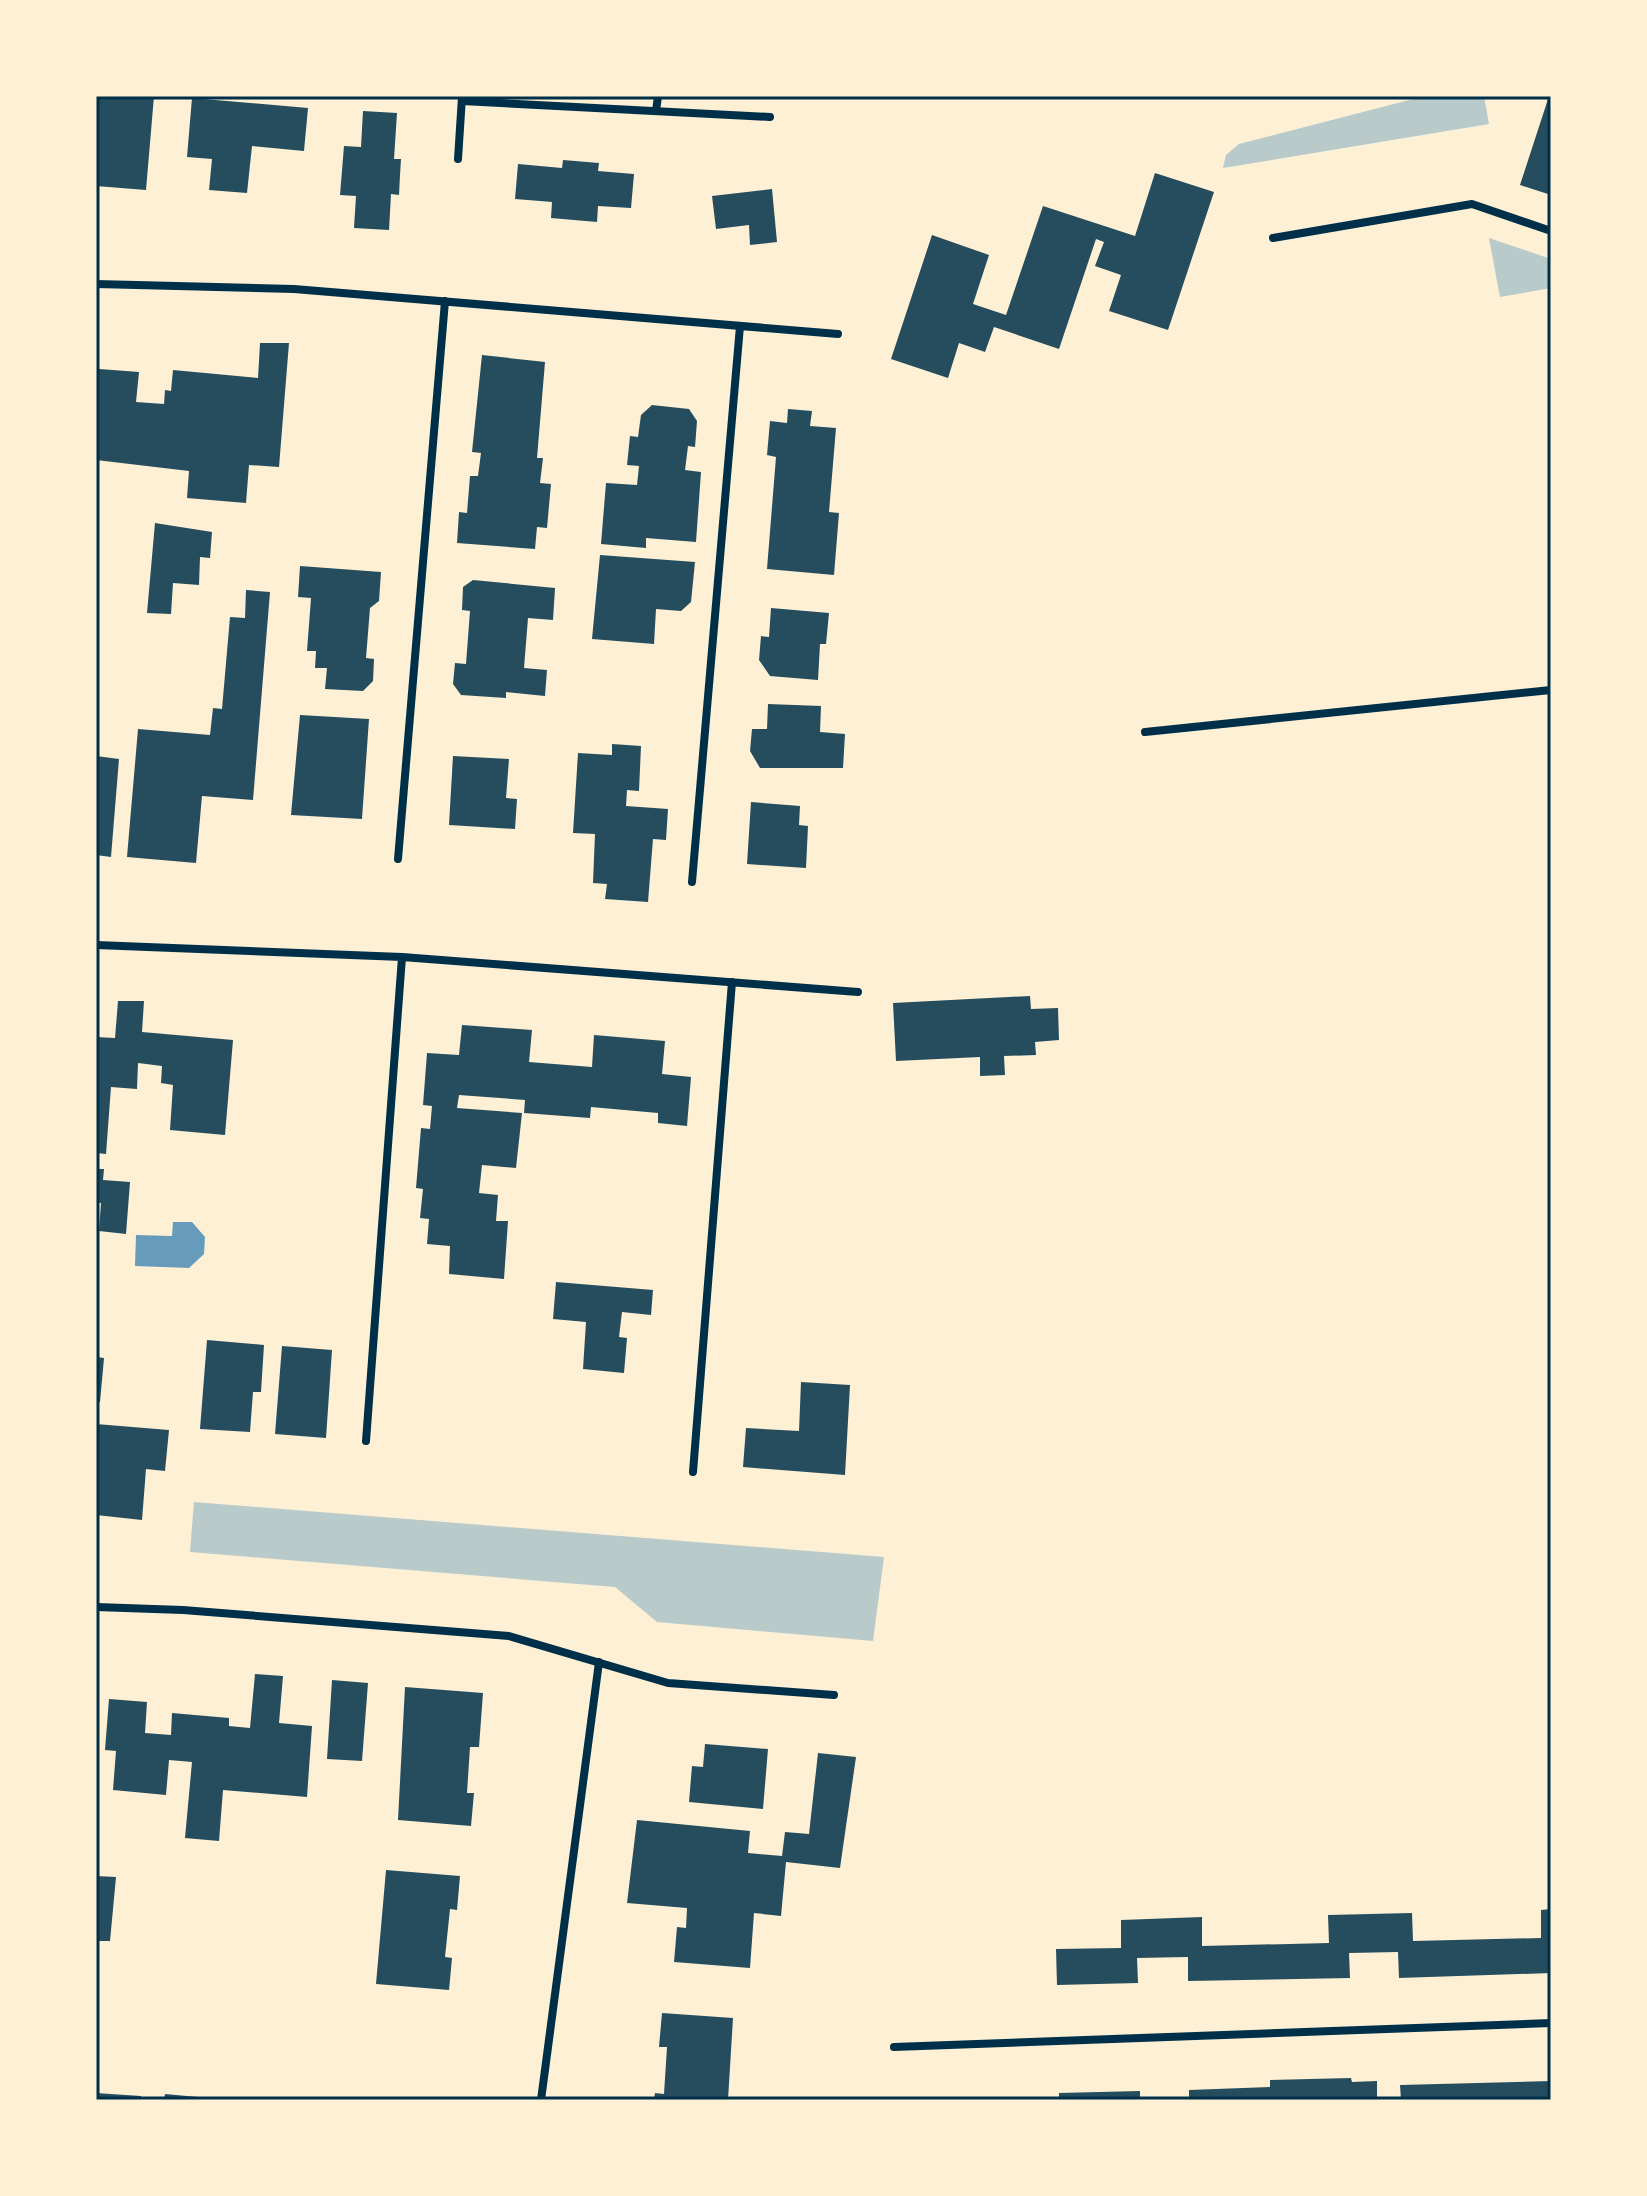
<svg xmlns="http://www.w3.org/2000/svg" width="1647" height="2196" font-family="Poppins,sans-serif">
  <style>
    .green { fill: #b9caca }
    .water { fill: #669bbc }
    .building { fill: #264d5e }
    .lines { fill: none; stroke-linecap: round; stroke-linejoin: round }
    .minor { stroke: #003049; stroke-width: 8 }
    .neatline { fill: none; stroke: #003049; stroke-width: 3 }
  </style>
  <rect width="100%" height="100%" fill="#fdf0d5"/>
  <path class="green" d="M 1425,96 L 1484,96 L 1489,124 L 1223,168 L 1226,155 L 1239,144 Z
    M 1489,238 L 1551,259 L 1551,288 L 1500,297 Z
    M 194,1502 L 884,1557 L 873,1641 L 657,1622 L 615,1587 L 190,1552 Z"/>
  <path class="water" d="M 173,1222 L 192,1222 L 205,1237 L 204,1254 L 189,1268 L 135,1266 L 136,1235 L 172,1236 Z"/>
  <path class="building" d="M 96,96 L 154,96 L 146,190 L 96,186 Z
    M 1549,96 L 1551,96 L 1551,195 L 1520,185 Z
    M 192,98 L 308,108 L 304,151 L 252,146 L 247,193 L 209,190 L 212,159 L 187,157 Z
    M 363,111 L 397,113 L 394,159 L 401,159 L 400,175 L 399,195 L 391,194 L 389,230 L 354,228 L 356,196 L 340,195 L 344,146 L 361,147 Z
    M 563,160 L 599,163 L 598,171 L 634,174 L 631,208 L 598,206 L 597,222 L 551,218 L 552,202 L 515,199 L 518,164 L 562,168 Z
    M 1155,173 L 1214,192 L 1168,330 L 1109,311 L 1121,275 L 1095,266 L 1104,242 L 1096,239 L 1059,349 L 994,327 L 985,352 L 959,343 L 948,378 L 891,359 L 932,235 L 989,255 L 973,304 L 1006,315 L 1043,206 L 1135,236 Z
    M 772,189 L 777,242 L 750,245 L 749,225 L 716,229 L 712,196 Z
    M 260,343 L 289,343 L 279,467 L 249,465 L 246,503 L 187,498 L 189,471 L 96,460 L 99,369 L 139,372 L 136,402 L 164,404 L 165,390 L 171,391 L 173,370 L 258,378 Z
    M 482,355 L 545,362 L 537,458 L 543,458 L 540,483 L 551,484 L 547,528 L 537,527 L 535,549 L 457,543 L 459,512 L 467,513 L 470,476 L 478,476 L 481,453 L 472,452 Z
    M 652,405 L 689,409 L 697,421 L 695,447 L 688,446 L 685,470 L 701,472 L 696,542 L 646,538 L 646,548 L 601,544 L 606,483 L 637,485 L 639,466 L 627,465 L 630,436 L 638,437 L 641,415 Z
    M 788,409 L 812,411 L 810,426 L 836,428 L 829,512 L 839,513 L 834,575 L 767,569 L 776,457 L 767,455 L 770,421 L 787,423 Z
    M 155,523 L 212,532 L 210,558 L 200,557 L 199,585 L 173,583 L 171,614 L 147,613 Z
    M 600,555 L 695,562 L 691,602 L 681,611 L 656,609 L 654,644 L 592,639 Z
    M 300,566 L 381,572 L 379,601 L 370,608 L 366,658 L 374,659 L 373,681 L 363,691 L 325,689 L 327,668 L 315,668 L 316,651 L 307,651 L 311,598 L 298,597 Z
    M 473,580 L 555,588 L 553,620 L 528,618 L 524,668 L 547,670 L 545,696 L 506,692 L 506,698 L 461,695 L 453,684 L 455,663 L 466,664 L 470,611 L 462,610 L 463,587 Z
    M 246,590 L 270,592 L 253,800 L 202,796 L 196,863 L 127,857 L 138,729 L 210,735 L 213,708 L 222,709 L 230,617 L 245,618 Z
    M 771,608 L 829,613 L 826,644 L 820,644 L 818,680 L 770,676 L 759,660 L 761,636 L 769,637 Z
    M 768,704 L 821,706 L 820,732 L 845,734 L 843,768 L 760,768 L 750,751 L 752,729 L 767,729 Z
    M 300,715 L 369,719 L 362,819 L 291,815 Z
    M 612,744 L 641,746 L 639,791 L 627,790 L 626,806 L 668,809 L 666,840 L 653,839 L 648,902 L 605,899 L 607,884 L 593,883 L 595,834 L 573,833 L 578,753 L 612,755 Z
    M 96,756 L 119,759 L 111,857 L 96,855 Z
    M 453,756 L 509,759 L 506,798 L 517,799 L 515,829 L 449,825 Z
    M 751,802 L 800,806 L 799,825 L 808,826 L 806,868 L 747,864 Z
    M 1030,996 L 1031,1009 L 1058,1008 L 1059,1040 L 1035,1042 L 1036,1055 L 1004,1056 L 1005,1075 L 980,1076 L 980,1057 L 896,1061 L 893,1003 Z
    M 118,1001 L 144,1001 L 142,1032 L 233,1040 L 225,1135 L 170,1130 L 173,1085 L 161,1083 L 162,1066 L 138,1063 L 137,1089 L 111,1087 L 106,1154 L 96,1153 L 96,1037 L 115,1038 Z
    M 462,1025 L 532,1030 L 529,1062 L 592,1067 L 594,1035 L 665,1041 L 662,1074 L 691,1077 L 687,1126 L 658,1123 L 658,1113 L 591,1107 L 590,1118 L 524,1113 L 525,1100 L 459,1095 L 457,1108 L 522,1113 L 516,1168 L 482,1165 L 479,1193 L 498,1195 L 496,1221 L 508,1221 L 504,1279 L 449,1274 L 450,1246 L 427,1244 L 429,1219 L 420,1218 L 423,1189 L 416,1188 L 421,1128 L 430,1129 L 432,1106 L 423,1105 L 427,1053 L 459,1055 Z
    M 96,1169 L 104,1169 L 103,1180 L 130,1182 L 126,1234 L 99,1231 L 101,1203 L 96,1202 Z
    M 556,1282 L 653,1290 L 651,1315 L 622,1312 L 619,1337 L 627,1338 L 624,1373 L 583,1369 L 586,1322 L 553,1319 Z
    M 207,1340 L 264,1345 L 261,1392 L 253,1392 L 250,1432 L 200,1429 Z
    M 282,1346 L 332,1350 L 326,1438 L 275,1434 Z
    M 96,1357 L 104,1358 L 100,1402 L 96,1402 Z
    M 801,1382 L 850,1385 L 845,1475 L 743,1467 L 746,1428 L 799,1431 Z
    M 96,1424 L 169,1430 L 165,1471 L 146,1469 L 142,1520 L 96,1515 Z
    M 255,1674 L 283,1676 L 279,1723 L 312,1726 L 307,1797 L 223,1790 L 219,1841 L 185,1838 L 192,1762 L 169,1760 L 166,1795 L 113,1790 L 116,1751 L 105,1750 L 109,1699 L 147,1702 L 145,1733 L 171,1735 L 172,1713 L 229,1718 L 229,1726 L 250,1728 Z
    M 332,1680 L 368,1683 L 362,1761 L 327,1759 Z
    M 405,1687 L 483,1693 L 479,1747 L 470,1747 L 467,1793 L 474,1793 L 471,1826 L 398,1820 Z
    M 705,1744 L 768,1749 L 763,1809 L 689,1802 L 692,1766 L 703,1767 Z
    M 818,1753 L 856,1757 L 840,1868 L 786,1862 L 781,1916 L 754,1913 L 750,1968 L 674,1962 L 677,1927 L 686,1928 L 687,1908 L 627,1903 L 637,1820 L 750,1831 L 748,1853 L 782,1856 L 785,1832 L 809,1834 Z
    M 386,1870 L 460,1876 L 457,1910 L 450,1909 L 445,1957 L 452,1958 L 449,1990 L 376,1984 Z
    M 96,1876 L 116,1877 L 110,1941 L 96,1941 Z
    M 1551,1909 L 1551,1973 L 1399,1978 L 1398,1952 L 1349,1953 L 1350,1978 L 1188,1981 L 1188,1957 L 1137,1958 L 1138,1983 L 1057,1985 L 1056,1949 L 1121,1948 L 1121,1920 L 1202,1917 L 1202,1946 L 1329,1943 L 1328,1915 L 1412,1913 L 1413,1941 L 1541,1938 L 1541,1910 Z
    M 662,2013 L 733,2018 L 728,2100 L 654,2100 L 655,2093 L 664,2094 L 667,2047 L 659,2047 Z
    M 1351,2078 L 1352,2082 L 1377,2081 L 1377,2100 L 1189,2100 L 1189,2090 L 1270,2087 L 1270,2080 Z
    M 1551,2081 L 1551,2100 L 1401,2100 L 1400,2085 Z
    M 1140,2091 L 1140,2100 L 1059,2100 L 1059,2093 Z
    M 96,2093 L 141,2096 L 141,2100 L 96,2100 Z
    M 165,2094 L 209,2098 L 209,2100 L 164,2100 Z"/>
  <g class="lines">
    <path class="minor" d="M 462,101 L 770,117
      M 656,111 L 658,96
      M 458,159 L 462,97
      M 1273,238 L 1472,204 L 1551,231
      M 96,284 L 294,289 L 838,334
      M 1145,732 L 1551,690
      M 398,859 L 445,301
      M 692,882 L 740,326
      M 96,945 L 402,957 L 858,992
      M 366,1441 L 402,957
      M 693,1472 L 732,982
      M 96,1607 L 183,1610 L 509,1636 L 668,1683 L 834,1695
      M 894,2047 L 1551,2023
      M 541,2100 L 599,1662"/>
  </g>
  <rect width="1647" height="2196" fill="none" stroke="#fdf0d5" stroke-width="196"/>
  <rect x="98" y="98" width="1451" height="2000" class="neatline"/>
</svg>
